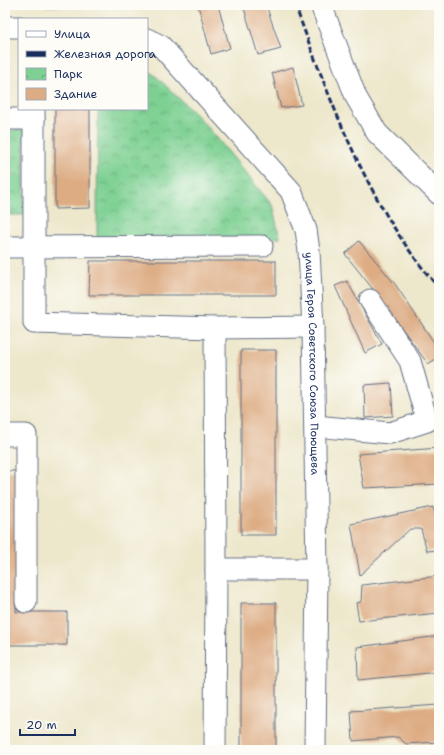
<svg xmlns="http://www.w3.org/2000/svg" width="444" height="755" font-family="'Shantell Sans',sans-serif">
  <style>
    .park { fill: url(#park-crowns); stroke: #4c8078 }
    .building { fill: #ddac83 }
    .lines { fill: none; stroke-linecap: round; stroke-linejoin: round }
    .minor-casing { stroke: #646f84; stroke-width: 23 }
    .minor { stroke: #fff; stroke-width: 21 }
    .rail { stroke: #1b2f5e; stroke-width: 3; stroke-dasharray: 6 3; stroke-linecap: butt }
    .labels { text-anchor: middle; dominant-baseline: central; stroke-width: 3.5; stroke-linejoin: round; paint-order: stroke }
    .street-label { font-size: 11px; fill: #1b2f5e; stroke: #fdfcf7 }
  </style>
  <defs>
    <pattern id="park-crowns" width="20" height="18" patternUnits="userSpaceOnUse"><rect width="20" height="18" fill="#7dd092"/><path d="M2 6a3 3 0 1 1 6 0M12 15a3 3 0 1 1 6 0" fill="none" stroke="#66a97a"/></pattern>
  </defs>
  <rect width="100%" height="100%" fill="#fdfcf7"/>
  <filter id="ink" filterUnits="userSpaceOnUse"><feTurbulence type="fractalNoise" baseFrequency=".025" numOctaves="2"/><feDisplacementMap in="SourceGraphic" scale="8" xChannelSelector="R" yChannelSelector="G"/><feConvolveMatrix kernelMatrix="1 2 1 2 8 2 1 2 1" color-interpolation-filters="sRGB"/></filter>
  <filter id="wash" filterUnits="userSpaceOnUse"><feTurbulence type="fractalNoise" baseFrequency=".012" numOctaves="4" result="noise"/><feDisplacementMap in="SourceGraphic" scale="16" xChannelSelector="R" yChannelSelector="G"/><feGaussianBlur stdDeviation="0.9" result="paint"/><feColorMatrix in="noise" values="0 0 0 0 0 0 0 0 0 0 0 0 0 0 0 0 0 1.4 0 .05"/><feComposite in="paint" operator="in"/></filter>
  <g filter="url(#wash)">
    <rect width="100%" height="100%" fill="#ede7cb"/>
    <path class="park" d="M 147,70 L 157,77 L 208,127 L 272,205 L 280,238 L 97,238 L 98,109 L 147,109 Z
      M 5,130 L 24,130 L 24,215 L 5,215 Z"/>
    <g id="blocks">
      <path class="building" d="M 46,5 L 83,5 L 83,7 L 46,7 Z
        M 198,5 L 218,5 L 230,48 L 211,54 Z
        M 243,5 L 266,5 L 281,49 L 258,55 Z
        M 293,67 L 302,105 L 281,108 L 272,73 Z
        M 55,109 L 90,109 L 90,208 L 55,209 Z
        M 359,241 L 395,284 L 439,350 L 439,357 L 428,364 L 380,298 L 345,254 Z
        M 90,261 L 276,261 L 276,295 L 89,295 Z
        M 347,281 L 382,344 L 365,353 L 335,286 Z
        M 241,350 L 276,350 L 276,535 L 241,535 Z
        M 391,383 L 393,416 L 365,418 L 364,385 Z
        M 439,448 L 439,484 L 364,488 L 358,454 Z
        M 5,471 L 17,471 L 16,612 L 67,612 L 67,645 L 5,645 Z
        M 433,507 L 437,521 L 439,521 L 439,550 L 427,551 L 421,529 L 410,529 L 360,575 L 351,524 Z
        M 439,576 L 439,613 L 359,621 L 356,603 L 361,602 L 362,585 Z
        M 241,603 L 276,603 L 276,750 L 241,750 Z
        M 439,636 L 439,672 L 358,680 L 357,647 Z
        M 439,705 L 439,742 L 406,744 L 398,737 L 353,741 L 351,711 Z"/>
    </g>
  </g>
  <g filter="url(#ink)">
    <use href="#blocks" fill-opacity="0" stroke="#646f84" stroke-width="1"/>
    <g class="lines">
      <defs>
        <g id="minor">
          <path d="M 321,5 L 356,97 L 377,133 L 439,194"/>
          <path d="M 5,27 L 19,27"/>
          <path id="s1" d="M 147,39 L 161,46 L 291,191 L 306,230 L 309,251 L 313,327 L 317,569 L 315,750"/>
          <path d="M 34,109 L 34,323 L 215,328 L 313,327"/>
          <path d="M 5,119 L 34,119"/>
          <path d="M 5,247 L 262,246"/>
          <path d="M 215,328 L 216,569"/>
          <path d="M 315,426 L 390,433 L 427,421 L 410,361 L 370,300"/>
          <path d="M 5,435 L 26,435 L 26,602"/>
          <path d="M 215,750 L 216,569 L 317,569"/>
        </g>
      </defs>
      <use href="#minor" class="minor-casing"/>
      <use href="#minor" class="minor"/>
      <path class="rail" d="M 295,5 C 331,103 369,209 439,288"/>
    </g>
  </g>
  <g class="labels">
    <g class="street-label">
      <text stroke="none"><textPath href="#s1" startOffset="386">улица Героя Советского Союза Поющева</textPath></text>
    </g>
  </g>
  <rect width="444" height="755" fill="none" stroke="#fdfcf7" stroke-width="20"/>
  <rect x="18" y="18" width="130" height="92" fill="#fdfcf7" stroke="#a3aaba"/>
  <rect x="26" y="31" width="20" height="6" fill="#ffffff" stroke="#a3aaba"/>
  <text x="54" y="38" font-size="12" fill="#1b2f5e">Улица</text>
  <rect x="26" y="51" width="20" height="6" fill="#1b2f5e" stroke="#a3aaba"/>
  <text x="54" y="58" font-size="12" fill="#1b2f5e">Железная дорога</text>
  <rect x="26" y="68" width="20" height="12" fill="url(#park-crowns)" stroke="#a3aaba"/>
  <text x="54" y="78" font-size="12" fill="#1b2f5e">Парк</text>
  <rect x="26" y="88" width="20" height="12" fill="#ddac83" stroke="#a3aaba"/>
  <text x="54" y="98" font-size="12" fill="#1b2f5e">Здание</text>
  <path d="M20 729v6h55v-6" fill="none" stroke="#1b2f5e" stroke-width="2"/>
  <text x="26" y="729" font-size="12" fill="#1b2f5e" stroke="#fdfcf7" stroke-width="3" paint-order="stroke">20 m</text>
</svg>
